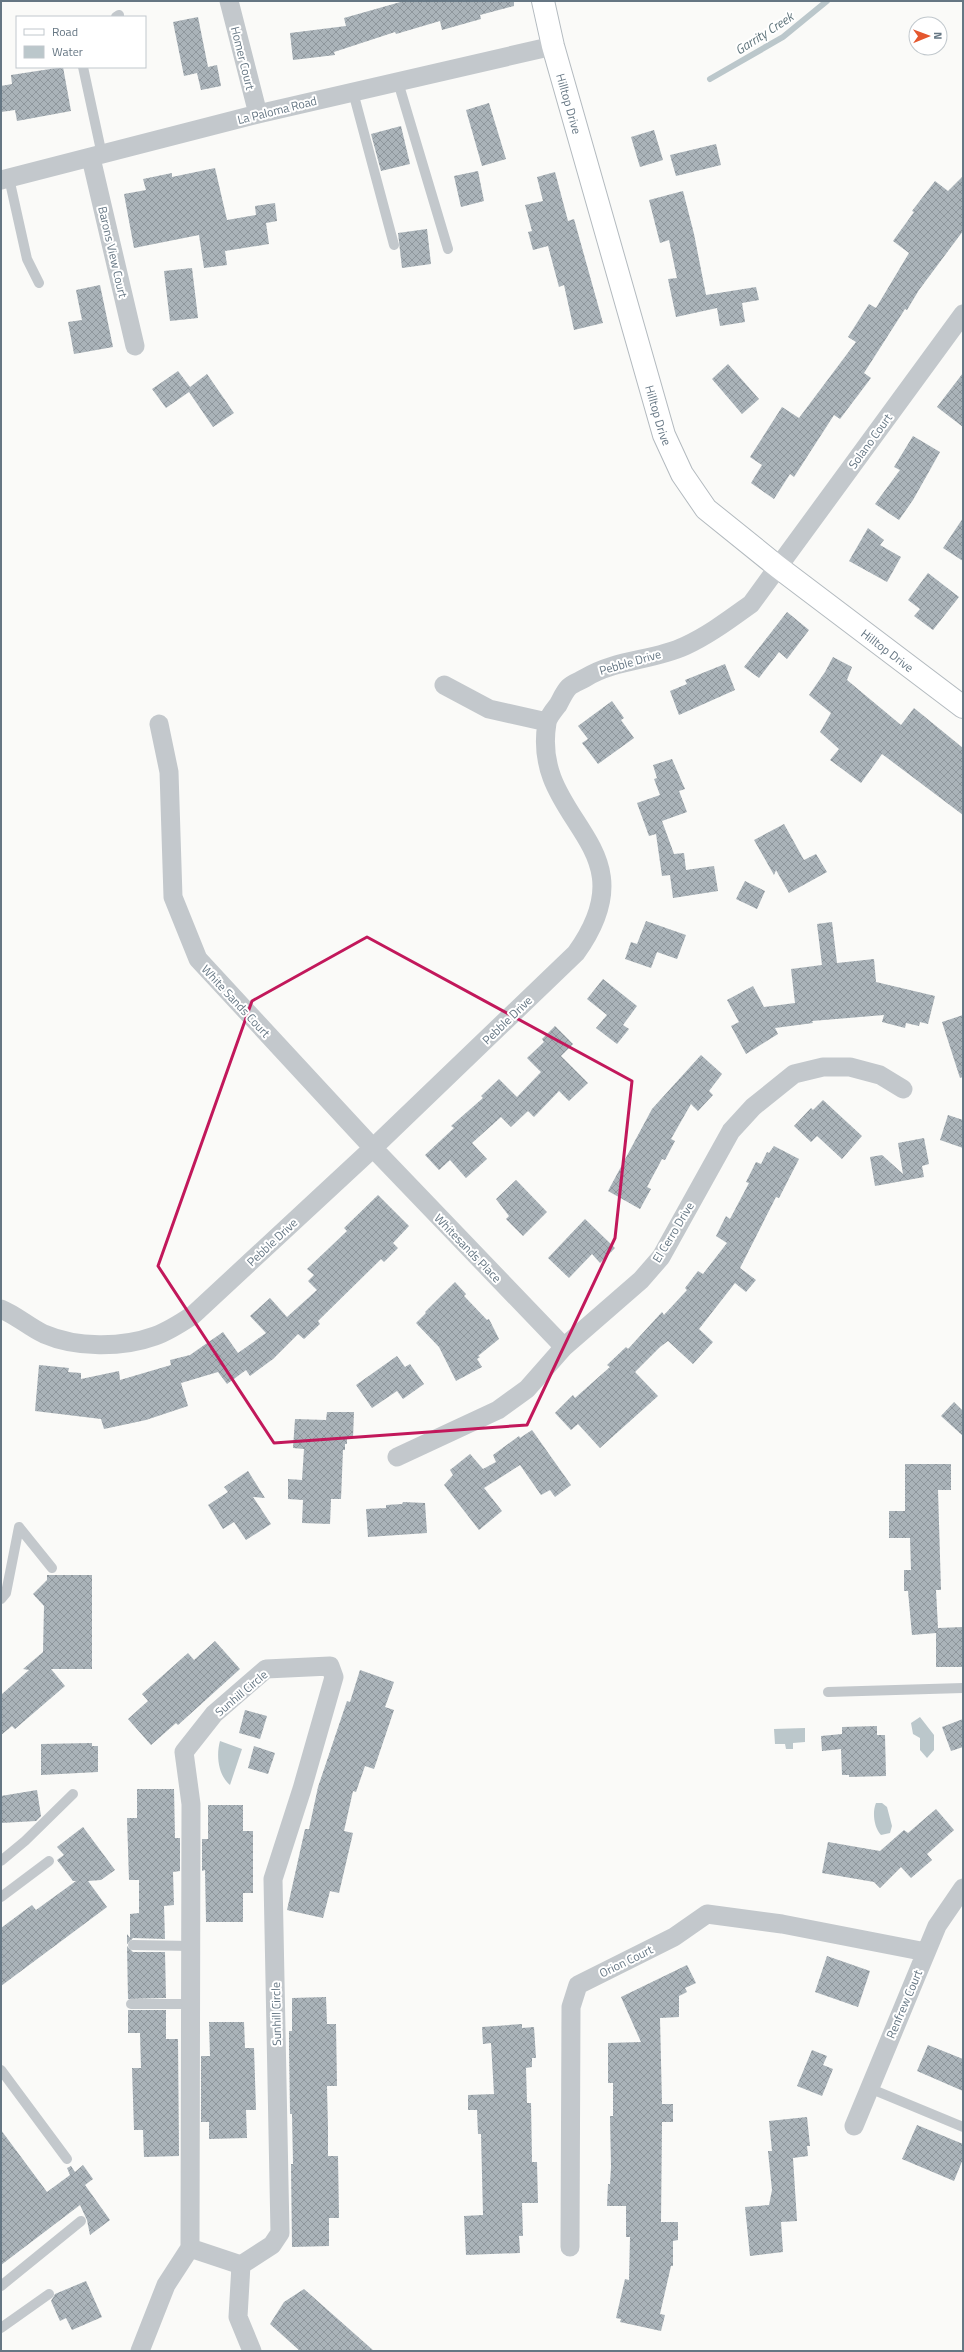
<svg xmlns="http://www.w3.org/2000/svg" width="964" height="2352" font-family="'Titillium Web',sans-serif">
  <style>
    .water { fill: #bbc7cb }
    .lines { fill: none; stroke-linecap: round; stroke-linejoin: round }
    .stream { stroke: #bbc7cb; stroke-width: 6 }
    .building { fill: url(#building-cross-hatch) }
    .secondary-casing { stroke: #b3babf; stroke-width: 24 }
    .lane { stroke: #c3c8cc; stroke-width: 10 }
    .street { stroke: #c3c8cc; stroke-width: 19 }
    .secondary { stroke: #fff; stroke-width: 22 }
    .marked { fill: none; stroke: #c2185b; stroke-width: 3; stroke-linejoin: round }
    .labels { text-anchor: middle; dominant-baseline: central; stroke-width: 4; stroke-linejoin: round; paint-order: stroke }
    .street-label { font-size: 12px; fill: #657683; stroke: #fff }
    .water-label { font-size: 13px; font-style: italic; fill: #60757c; stroke: #fff }
  </style>
  <defs>
    <pattern id="building-cross-hatch" width="8" height="8" patternUnits="userSpaceOnUse"><rect width="8" height="8" fill="#aab3b9"/><path d="M0 0l8 8M0 8l8-8" fill="none" stroke="#8e969c"/></pattern>
  </defs>
  <rect width="100%" height="100%" fill="#fafaf8"/>
  <path class="water" d="M 920,1717 L 934,1735 L 934,1750 L 927,1758 L 920,1750 L 920,1738 L 913,1734 L 911,1723 Z
    M 805,1728 L 805,1742 L 793,1743 L 793,1749 L 786,1749 L 785,1744 L 775,1744 L 774,1729 Z
    M 220,1741 L 242,1749 L 230,1785 C 218,1775 216,1755 220,1741 Z
    M 876,1803 L 882,1803 L 887,1807 L 892,1826 L 890,1833 L 881,1835 C 874,1828 872,1812 876,1803 Z"/>
  <g class="lines">
    <path class="stream" d="M 710,79 L 783,37 L 827,1"/>
  </g>
  <path class="building" d="M 404,1 L 514,1 L 514,6 L 480,15 L 481,19 L 442,30 L 440,21 L 396,34 L 395,32 L 334,52 L 335,55 L 293,60 L 290,33 L 346,26 L 344,18 Z
    M 198,17 L 208,67 L 217,65 L 221,86 L 201,90 L 197,73 L 184,76 L 173,22 Z
    M 63,67 L 71,111 L 17,121 L 15,110 L 1,112 L 1,86 L 12,84 L 11,75 Z
    M 489,103 L 506,159 L 482,166 L 466,110 Z
    M 401,126 L 410,164 L 381,171 L 371,134 Z
    M 654,130 L 663,160 L 640,167 L 631,137 Z
    M 716,144 L 721,165 L 676,176 L 670,155 Z
    M 215,168 L 227,220 L 256,215 L 255,206 L 275,203 L 277,221 L 266,223 L 269,244 L 225,251 L 227,265 L 204,268 L 199,235 L 134,248 L 124,194 L 146,190 L 143,179 L 172,173 L 172,177 Z
    M 478,171 L 484,201 L 461,207 L 454,176 Z
    M 555,172 L 568,221 L 574,219 L 603,323 L 574,330 L 564,285 L 559,287 L 548,246 L 533,250 L 528,232 L 532,231 L 525,205 L 543,201 L 537,177 Z
    M 963,176 L 963,231 L 919,290 L 907,310 L 905,309 L 864,373 L 871,378 L 840,419 L 834,415 L 794,477 L 790,474 L 774,499 L 751,483 L 762,465 L 750,457 L 782,407 L 799,418 L 856,342 L 848,337 L 869,304 L 876,308 L 909,253 L 893,241 L 914,212 L 912,211 L 935,181 L 948,191 Z
    M 683,191 L 694,234 L 706,295 L 756,287 L 759,300 L 742,303 L 745,322 L 720,326 L 717,308 L 676,317 L 668,279 L 677,278 L 669,240 L 660,243 L 649,200 Z
    M 427,229 L 431,264 L 402,268 L 398,233 Z
    M 192,268 L 198,318 L 170,321 L 164,271 Z
    M 100,285 L 113,347 L 74,354 L 68,322 L 82,320 L 76,290 Z
    M 728,364 L 759,399 L 742,414 L 712,379 Z
    M 178,371 L 190,387 L 207,374 L 234,413 L 213,427 L 189,392 L 166,408 L 152,389 Z
    M 963,373 L 963,427 L 937,407 Z
    M 913,436 L 940,452 L 913,500 L 899,520 L 875,504 L 900,470 L 894,467 Z
    M 963,518 L 963,561 L 943,548 Z
    M 868,528 L 884,540 L 880,545 L 901,557 L 887,582 L 849,561 Z
    M 928,573 L 959,597 L 933,630 L 914,616 L 920,609 L 908,600 Z
    M 787,612 L 809,630 L 787,659 L 779,652 L 759,678 L 744,667 Z
    M 833,657 L 852,667 L 847,680 L 901,725 L 914,708 L 963,748 L 963,815 L 882,754 L 861,783 L 830,760 L 839,749 L 820,732 L 831,713 L 809,695 L 825,672 Z
    M 725,664 L 735,690 L 679,715 L 670,691 L 687,684 L 685,680 Z
    M 612,701 L 624,718 L 621,720 L 634,738 L 598,764 L 582,743 L 588,739 L 578,726 Z
    M 672,759 L 685,789 L 679,791 L 687,812 L 662,821 L 674,854 L 684,853 L 686,870 L 714,866 L 718,891 L 673,898 L 670,875 L 662,876 L 656,834 L 649,836 L 637,803 L 660,795 L 654,779 L 657,778 L 653,765 Z
    M 784,824 L 804,860 L 816,854 L 827,872 L 789,893 L 776,870 L 774,875 L 754,840 Z
    M 745,881 L 765,891 L 757,909 L 736,899 Z
    M 646,921 L 686,935 L 677,959 L 657,952 L 651,968 L 625,959 L 631,942 L 637,944 Z
    M 832,922 L 837,963 L 874,959 L 876,982 L 935,996 L 928,1024 L 920,1022 L 919,1026 L 906,1023 L 905,1028 L 882,1022 L 884,1015 L 812,1021 L 813,1023 L 775,1028 L 778,1034 L 746,1054 L 731,1026 L 739,1022 L 727,1000 L 753,986 L 764,1007 L 795,1003 L 791,969 L 822,965 L 817,924 Z
    M 603,979 L 637,1006 L 623,1025 L 629,1029 L 617,1044 L 596,1028 L 607,1015 L 587,999 Z
    M 963,1015 L 963,1077 L 960,1078 L 942,1022 Z
    M 555,1026 L 573,1044 L 561,1056 L 588,1083 L 569,1101 L 559,1091 L 534,1117 L 528,1111 L 511,1127 L 501,1117 L 472,1143 L 487,1159 L 466,1178 L 450,1160 L 439,1170 L 425,1155 L 454,1128 L 451,1126 L 483,1098 L 481,1096 L 499,1079 L 517,1097 L 541,1072 L 527,1058 L 544,1042 L 542,1039 Z
    M 701,1055 L 722,1074 L 709,1091 L 713,1095 L 698,1111 L 691,1104 L 671,1139 L 675,1141 L 665,1160 L 662,1159 L 647,1187 L 651,1189 L 640,1209 L 608,1191 L 652,1109 Z
    M 823,1100 L 862,1136 L 842,1159 L 817,1136 L 811,1142 L 794,1126 L 811,1108 L 813,1110 Z
    M 948,1115 L 963,1120 L 963,1148 L 940,1140 Z
    M 924,1138 L 929,1164 L 922,1166 L 924,1177 L 875,1186 L 870,1157 L 882,1155 L 903,1174 L 898,1143 Z
    M 774,1146 L 799,1159 L 779,1198 L 776,1197 L 740,1268 L 756,1280 L 746,1292 L 735,1283 L 699,1329 L 713,1342 L 693,1364 L 668,1341 L 660,1347 L 635,1372 L 658,1396 L 600,1448 L 578,1424 L 571,1430 L 555,1413 L 573,1395 L 575,1398 L 610,1367 L 607,1365 L 626,1347 L 628,1349 L 662,1312 L 664,1315 L 687,1290 L 685,1288 L 698,1271 L 703,1274 L 727,1243 L 716,1236 L 726,1216 L 730,1219 L 749,1183 L 746,1182 L 756,1162 L 761,1164 L 767,1152 L 769,1153 Z
    M 516,1180 L 547,1212 L 523,1236 L 506,1219 L 509,1216 L 496,1199 Z
    M 378,1195 L 409,1226 L 393,1243 L 398,1248 L 384,1262 L 381,1259 L 318,1321 L 320,1324 L 304,1339 L 298,1334 L 273,1359 L 250,1376 L 246,1370 L 227,1384 L 218,1372 L 181,1383 L 188,1406 L 146,1420 L 104,1429 L 101,1419 L 35,1411 L 39,1365 L 69,1368 L 68,1372 L 81,1373 L 81,1379 L 119,1371 L 120,1380 L 171,1365 L 170,1360 L 190,1355 L 223,1332 L 238,1353 L 266,1333 L 250,1316 L 270,1298 L 287,1317 L 317,1290 L 308,1281 L 314,1275 L 307,1269 L 347,1231 L 344,1228 Z
    M 585,1219 L 615,1248 L 600,1263 L 592,1254 L 569,1278 L 548,1258 Z
    M 455,1282 L 466,1294 L 464,1296 L 487,1320 L 489,1319 L 499,1339 L 478,1356 L 480,1357 L 477,1359 L 482,1367 L 456,1381 L 439,1347 L 416,1323 L 426,1313 L 425,1312 Z
    M 397,1356 L 405,1367 L 410,1364 L 424,1384 L 403,1399 L 397,1391 L 372,1408 L 356,1385 Z
    M 954,1402 L 963,1411 L 963,1436 L 941,1416 Z
    M 327,1412 L 354,1412 L 353,1438 L 347,1437 L 347,1444 L 345,1444 L 345,1450 L 343,1450 L 341,1499 L 331,1499 L 330,1524 L 302,1523 L 303,1500 L 288,1499 L 288,1479 L 302,1480 L 304,1449 L 293,1448 L 295,1419 L 326,1420 Z
    M 532,1430 L 571,1485 L 555,1497 L 550,1490 L 541,1495 L 520,1465 L 484,1488 L 502,1511 L 479,1530 L 444,1485 L 453,1475 L 450,1470 L 470,1454 L 483,1469 L 496,1462 L 493,1455 L 519,1436 L 520,1438 Z
    M 905,1464 L 951,1464 L 951,1490 L 938,1490 L 941,1590 L 936,1590 L 938,1628 L 963,1627 L 963,1667 L 936,1667 L 936,1633 L 912,1635 L 908,1591 L 904,1591 L 904,1570 L 911,1570 L 910,1538 L 889,1538 L 889,1511 L 905,1511 Z
    M 248,1471 L 265,1498 L 253,1497 L 271,1524 L 246,1540 L 234,1522 L 223,1529 L 208,1505 L 228,1492 L 224,1487 Z
    M 403,1502 L 425,1503 L 427,1533 L 368,1537 L 366,1509 L 386,1508 L 386,1505 L 402,1504 Z
    M 47,1575 L 92,1575 L 92,1669 L 51,1669 L 65,1686 L 15,1729 L 12,1726 L 1,1735 L 1,1695 L 29,1670 L 23,1669 L 43,1652 L 44,1606 L 33,1594 L 47,1580 Z
    M 215,1641 L 240,1669 L 178,1725 L 176,1723 L 151,1745 L 128,1719 L 148,1701 L 142,1694 L 188,1653 L 194,1660 Z
    M 360,1670 L 394,1682 L 385,1707 L 394,1710 L 374,1769 L 365,1766 L 356,1792 L 353,1791 L 344,1831 L 353,1833 L 339,1893 L 330,1891 L 323,1918 L 287,1910 L 305,1829 L 309,1829 L 318,1787 L 347,1701 L 350,1702 Z
    M 245,1710 L 267,1716 L 260,1739 L 239,1733 Z
    M 963,1719 L 963,1747 L 951,1751 L 942,1727 Z
    M 877,1726 L 877,1735 L 885,1735 L 886,1776 L 849,1777 L 849,1775 L 842,1775 L 841,1749 L 822,1751 L 821,1736 L 842,1734 L 842,1727 Z
    M 92,1743 L 92,1746 L 98,1746 L 98,1772 L 41,1775 L 41,1744 Z
    M 254,1746 L 275,1753 L 268,1774 L 248,1768 Z
    M 137,1789 L 174,1789 L 175,1838 L 180,1838 L 180,1871 L 173,1872 L 174,1905 L 164,1906 L 165,1939 L 133,1938 L 127,1944 L 127,1934 L 130,1938 L 130,1914 L 139,1913 L 139,1880 L 129,1880 L 127,1818 L 137,1818 Z
    M 37,1790 L 41,1816 L 36,1821 L 1,1823 L 1,1796 Z
    M 208,1805 L 243,1805 L 243,1831 L 253,1831 L 253,1893 L 243,1893 L 243,1922 L 206,1922 L 205,1870 L 202,1871 L 202,1839 L 208,1839 Z
    M 936,1809 L 954,1830 L 927,1854 L 932,1860 L 911,1878 L 901,1867 L 880,1888 L 874,1882 L 822,1873 L 828,1842 L 880,1851 L 904,1830 L 908,1833 Z
    M 83,1827 L 115,1870 L 101,1880 L 88,1881 L 107,1907 L 1,1986 L 1,1928 L 32,1905 L 36,1910 L 76,1881 L 73,1881 L 57,1860 L 64,1855 L 57,1847 Z
    M 127,1946 L 133,1952 L 165,1952 L 166,1998 L 128,1999 Z
    M 827,1956 L 870,1971 L 858,2007 L 815,1992 Z
    M 687,1965 L 696,1983 L 685,1988 L 687,1992 L 679,1996 L 679,2017 L 660,2018 L 662,2104 L 673,2104 L 673,2122 L 662,2122 L 661,2222 L 678,2222 L 678,2240 L 673,2241 L 673,2266 L 671,2266 L 660,2314 L 665,2315 L 661,2331 L 620,2322 L 621,2319 L 616,2318 L 625,2279 L 629,2280 L 630,2237 L 626,2237 L 626,2206 L 607,2206 L 608,2184 L 610,2184 L 611,2167 L 610,2116 L 613,2116 L 613,2083 L 608,2083 L 608,2043 L 641,2042 L 621,1997 Z
    M 326,1997 L 327,2024 L 336,2024 L 337,2086 L 327,2086 L 328,2129 L 328,2156 L 338,2156 L 339,2218 L 329,2218 L 329,2246 L 292,2247 L 291,2164 L 293,2164 L 292,2114 L 290,2114 L 289,2045 L 289,2031 L 292,2031 L 292,1998 Z
    M 128,2010 L 166,2010 L 166,2039 L 178,2039 L 179,2156 L 144,2157 L 143,2130 L 134,2130 L 132,2068 L 141,2068 L 140,2033 L 128,2033 Z
    M 209,2022 L 244,2022 L 245,2048 L 254,2048 L 256,2110 L 246,2110 L 247,2138 L 209,2139 L 209,2122 L 201,2122 L 201,2056 L 210,2056 Z
    M 522,2024 L 522,2028 L 534,2027 L 536,2058 L 532,2058 L 532,2067 L 526,2068 L 527,2103 L 531,2103 L 532,2162 L 537,2162 L 538,2203 L 522,2203 L 523,2236 L 519,2236 L 520,2253 L 466,2255 L 464,2216 L 483,2215 L 481,2134 L 478,2134 L 477,2110 L 468,2110 L 468,2095 L 494,2094 L 491,2043 L 483,2044 L 482,2027 Z
    M 928,2045 L 963,2059 L 963,2091 L 917,2071 Z
    M 812,2050 L 827,2056 L 823,2065 L 833,2069 L 822,2096 L 797,2086 Z
    M 807,2117 L 810,2146 L 807,2146 L 808,2156 L 793,2158 L 797,2221 L 781,2222 L 783,2252 L 750,2256 L 745,2207 L 769,2205 L 772,2190 L 768,2151 L 772,2151 L 769,2121 Z
    M 917,2125 L 963,2144 L 963,2159 L 954,2181 L 902,2159 Z
    M 1,2130 L 47,2192 L 70,2175 L 67,2168 L 71,2166 L 75,2172 L 83,2165 L 93,2179 L 85,2185 L 110,2220 L 90,2235 L 87,2220 L 80,2205 L 1,2265 Z
    M 86,2281 L 102,2317 L 72,2330 L 66,2318 L 60,2321 L 51,2301 L 55,2294 Z
    M 304,2289 L 374,2351 L 300,2351 L 270,2324 L 284,2302 Z"/>
  <g class="lines">
    <defs>
      <g id="secondary">
        <path id="s1" d="M 543,1 L 553,46 L 664,435 L 682,474 L 706,509 L 778,567 L 963,707"/>
      </g>
    </defs>
    <use href="#secondary" class="secondary-casing"/>
    <path class="lane" d="M 116,17 L 119,15
      M 83,67 L 102,155
      M 398,82 L 448,249
      M 353,92 L 394,245
      M 9,178 L 27,259 L 39,283
      M 1,1599 L 6,1593 L 19,1527 L 52,1568
      M 828,1692 L 963,1688
      M 1,1861 L 25,1841 L 73,1794
      M 1,1897 L 49,1861
      M 133,1945 L 191,1946
      M 131,2004 L 191,2004
      M 1,2070 L 67,2159
      M 869,2088 L 963,2127
      M 1,2286 L 81,2221
      M 1,2328 L 49,2294"/>
    <path class="street" d="M 229,1 L 258,114
      M 91,158 L 135,346
      M 1,180 L 258,114 L 553,46
      M 444,685 L 489,709 L 547,722
      M 159,724 L 169,772 L 173,897 L 198,959 L 373,1148 L 564,1347
      M 1,1309 C 16,1315 29,1327 44,1334 C 76,1348 122,1348 155,1336 C 169,1331 181,1323 193,1315 L 373,1148 L 576,953 C 654,844 530,823 547,723 C 548,717 554,710 558,705 C 561,700 564,692 569,687 C 573,683 580,681 585,678 C 616,659 653,661 685,646 C 709,635 730,619 751,604 L 963,314
      M 397,1457 L 498,1410 L 527,1389 L 564,1347 L 641,1280 L 661,1257 L 731,1131 L 753,1107 L 794,1074 L 823,1067 L 850,1067 L 880,1075 L 903,1089
      M 854,2126 L 937,1926 L 963,1888
      M 570,2247 L 571,2007 L 578,1985 L 674,1937 L 707,1914 L 782,1924 L 926,1952
      M 190,2248 L 241,2265
      M 241,2265 L 238,2317 L 252,2351
      M 140,2351 L 166,2285 L 190,2248 L 191,1804 L 184,1752 L 214,1714 L 266,1669 L 330,1666 L 334,1677 L 302,1789 L 273,1879 L 280,2233 L 272,2245 L 241,2265"/>
    <use href="#secondary" class="secondary"/>
  </g>
  <path class="marked" d="M 367,937 L 632,1081 L 615,1238 L 527,1425 L 274,1443 L 158,1266 L 252,1001 Z"/>
  <g class="labels">
    <g class="street-label">
      <text transform="translate(243 58) rotate(76)">Homer Court</text>
      <text stroke="none"><textPath href="#s1" startOffset="106">Hilltop Drive</textPath></text>
      <text transform="translate(277 110) rotate(-14)">La Paloma Road</text>
      <text transform="translate(113 252) rotate(77)">Barons View Court</text>
      <text stroke="none"><textPath href="#s1" startOffset="430">Hilltop Drive</textPath></text>
      <text transform="translate(870 441) rotate(-54)">Solano Court</text>
      <text stroke="none"><textPath href="#s1" startOffset="766">Hilltop Drive</textPath></text>
      <text transform="translate(630 662) rotate(-16)">Pebble Drive</text>
      <text transform="translate(236 1001) rotate(47)">White Sands Court</text>
      <text transform="translate(507 1020) rotate(-44)">Pebble Drive</text>
      <text transform="translate(673 1232) rotate(-59)">El Cerro Drive</text>
      <text transform="translate(272 1242) rotate(-43)">Pebble Drive</text>
      <text transform="translate(468 1248) rotate(46)">Whitesands Place</text>
      <text transform="translate(241 1693) rotate(-40)">Sunhill Circle</text>
      <text transform="translate(626 1961) rotate(-26)">Orion Court</text>
      <text transform="translate(904 2004) rotate(-67)">Renfrew Court</text>
      <text transform="translate(276 2014) rotate(-91)">Sunhill Circle</text>
    </g>
    <g class="water-label">
      <text transform="translate(764 33) rotate(-33)">Garrity Creek</text>
    </g>
  </g>
  <rect width="964" height="2352" fill="none" stroke="#657683" stroke-width="4"/>
  <rect x="16" y="16" width="130" height="52" fill="#ffffff" stroke="#c1c8cd"/>
  <rect x="24" y="29" width="20" height="6" fill="#ffffff" stroke="#c1c8cd"/>
  <text x="52" y="36" font-size="12" fill="#657683">Road</text>
  <rect x="24" y="46" width="20" height="12" fill="#bbc7cb" stroke="#c1c8cd"/>
  <text x="52" y="56" font-size="12" fill="#657683">Water</text>
  <g transform="translate(928 36) rotate(89)"><circle r="19" fill="#ffffff" stroke="#c1c8cd"/>
  <path d="M0-3L7 15L0 10L-7 15Z" fill="#e4572e"/>
  <text y="-6" font-size="11" font-weight="bold" text-anchor="middle" fill="#657683">N</text>
  </g>
</svg>
